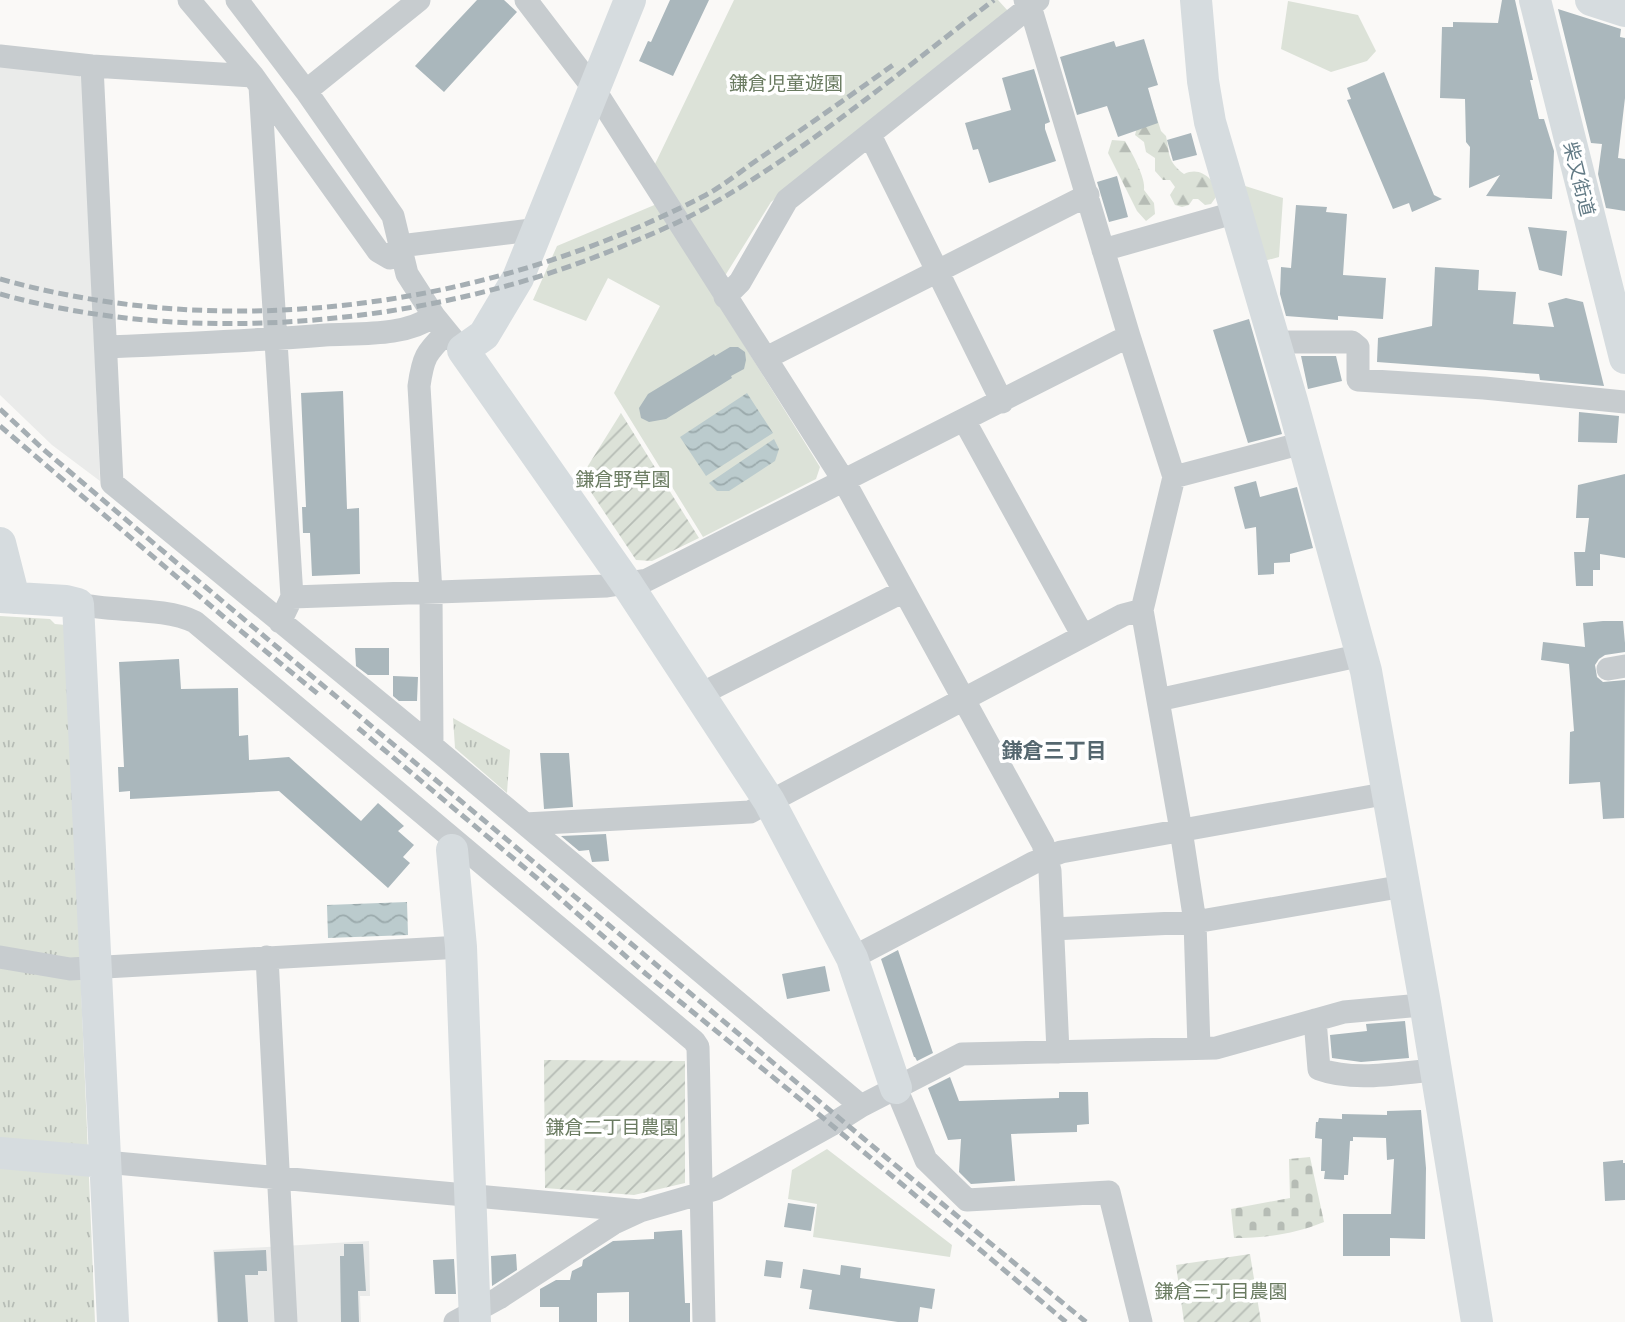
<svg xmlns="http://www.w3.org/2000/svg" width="1625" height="1322" font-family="'Fira Sans','Noto Sans JP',sans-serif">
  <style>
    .built { fill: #eaebea }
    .grass { fill: url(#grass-tufts) }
    .forest { fill: url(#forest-firs) }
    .cemetery { fill: url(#cemetery-stones) }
    .park { fill: #dce2d8 }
    .garden { fill: url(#garden-furrows) }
    .water { fill: url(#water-waves) }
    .building { fill: #aab7bc }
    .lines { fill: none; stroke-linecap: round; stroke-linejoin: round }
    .street { stroke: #c7cccf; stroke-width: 23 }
    .secondary { stroke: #d6dcdf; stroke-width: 32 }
    .rail { stroke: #a5aeb3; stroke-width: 5; stroke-dasharray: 10 5; stroke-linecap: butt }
    .labels { text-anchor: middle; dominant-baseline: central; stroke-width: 7; stroke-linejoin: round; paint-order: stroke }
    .park-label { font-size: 19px; fill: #6a7b61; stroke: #fff }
    .street-label { font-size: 19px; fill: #627a85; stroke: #fff }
    .neighbourhood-label { font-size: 21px; font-weight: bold; fill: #55676f; stroke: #fff }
  </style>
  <defs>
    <pattern id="grass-tufts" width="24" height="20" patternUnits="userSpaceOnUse" patternTransform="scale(1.75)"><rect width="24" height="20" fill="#dce2d8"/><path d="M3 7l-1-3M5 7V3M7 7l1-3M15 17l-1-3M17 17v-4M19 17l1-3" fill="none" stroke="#b6bcb5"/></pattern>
    <pattern id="forest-firs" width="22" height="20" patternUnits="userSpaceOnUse" patternTransform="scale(1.75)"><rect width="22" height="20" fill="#dce2d8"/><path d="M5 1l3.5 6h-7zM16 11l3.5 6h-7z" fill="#b6bcb5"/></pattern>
    <pattern id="cemetery-stones" width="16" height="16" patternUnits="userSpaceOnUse" patternTransform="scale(1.75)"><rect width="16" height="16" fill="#dce2d8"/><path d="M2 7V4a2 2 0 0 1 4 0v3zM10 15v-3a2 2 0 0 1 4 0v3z" fill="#b6bcb5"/></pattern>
    <pattern id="garden-furrows" width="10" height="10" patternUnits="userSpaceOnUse" patternTransform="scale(1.75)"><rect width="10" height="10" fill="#dce2d8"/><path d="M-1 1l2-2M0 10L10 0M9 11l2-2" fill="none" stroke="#b6bcb5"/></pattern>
    <pattern id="water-waves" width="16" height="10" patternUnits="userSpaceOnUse" patternTransform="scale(1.75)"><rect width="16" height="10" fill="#bbcbcd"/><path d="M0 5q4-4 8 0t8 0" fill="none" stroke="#9baaac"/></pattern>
  </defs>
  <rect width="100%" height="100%" fill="#faf9f7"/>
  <path class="built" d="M 0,63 L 75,70 L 83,80 L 100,481 L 52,445 L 0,395 Z
    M 369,1241 L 370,1296 L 360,1296 L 361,1322 L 217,1322 L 213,1250 Z"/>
  <path class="grass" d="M 0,616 L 50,619 L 55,624 L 66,625 L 95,1322 L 0,1322 Z
    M 453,718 L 510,750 L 507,793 L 455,748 Z"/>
  <path class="forest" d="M 1154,109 L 1161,131 L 1166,136 C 1170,155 1167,161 1184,174 C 1195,169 1203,172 1211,180 L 1216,197 L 1211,204 L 1205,205 L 1198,199 L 1193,199 L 1189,205 L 1182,207 L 1175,205 L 1170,195 L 1175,187 L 1170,180 L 1163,180 L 1155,171 L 1155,158 L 1146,152 L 1144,142 L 1135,135 L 1137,127 Z
    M 1112,140 L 1125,141 C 1132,153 1146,178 1144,190 L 1154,203 L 1155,214 L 1146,221 L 1137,211 L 1108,153 Z"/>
  <path class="cemetery" d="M 1310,1157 L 1324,1222 C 1295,1234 1265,1238 1234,1238 L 1231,1209 L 1290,1198 L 1289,1159 Z"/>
  <path class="park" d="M 734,0 L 998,0 L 1008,11 L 771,202 L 713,295 L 820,467 L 816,479 L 703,537 L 614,393 L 660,306 L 608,278 L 586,321 L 533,300 L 557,246 L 671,198 L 654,166 Z
    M 1288,1 L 1358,15 L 1376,51 L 1367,61 L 1331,72 L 1281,49 Z
    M 1242,185 L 1283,198 L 1279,257 L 1264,261 Z
    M 827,1149 L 952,1245 L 950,1257 L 813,1237 L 817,1204 L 788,1199 L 792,1170 Z"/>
  <path class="garden" d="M 621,413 L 699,538 L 652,561 L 636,560 L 581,477 Z
    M 544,1060 L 685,1061 L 685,1183 L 634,1195 L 545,1188 Z
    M 1250,1254 L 1261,1322 L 1184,1322 L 1176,1265 Z"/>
  <path class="water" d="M 747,393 L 773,433 L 706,476 L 680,437 Z
    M 774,439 L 779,449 L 775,461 L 729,491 L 717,491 L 709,483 Z
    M 407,902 L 408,935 L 328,938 L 327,905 Z"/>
  <path class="building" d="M 477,0 L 504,0 L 517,12 L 444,92 L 415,66 Z
    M 670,0 L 709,0 L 673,76 L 639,61 L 648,41 L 651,42 Z
    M 1502,0 L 1515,0 L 1533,80 L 1530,80 L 1539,119 L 1544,119 L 1554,151 L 1552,199 L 1486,196 L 1500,175 L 1469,188 L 1470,147 L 1466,142 L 1465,99 L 1440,98 L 1442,27 L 1453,27 L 1453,22 L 1498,23 Z
    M 1558,9 L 1621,29 L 1620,37 L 1625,38 L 1625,98 L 1618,158 L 1625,159 L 1625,211 L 1606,208 L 1598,174 L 1602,144 L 1591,143 Z
    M 1144,39 L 1158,85 L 1148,88 L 1158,123 L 1118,137 L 1107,106 L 1077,115 L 1060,57 L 1114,41 L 1116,47 Z
    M 1034,69 L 1050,122 L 1045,124 L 1045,129 L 1056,161 L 989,183 L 978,149 L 973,150 L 965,123 L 1011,110 L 1002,78 Z
    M 1384,72 L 1434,195 L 1442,199 L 1412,212 L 1409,203 L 1393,209 L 1347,100 L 1351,99 L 1347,88 Z
    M 1191,133 L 1197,155 L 1173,161 L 1167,140 Z
    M 1117,176 L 1128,217 L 1109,222 L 1097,182 Z
    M 1296,205 L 1327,207 L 1326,212 L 1347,214 L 1343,275 L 1386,278 L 1383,319 L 1338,316 L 1338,320 L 1286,316 L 1280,294 L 1281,267 L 1291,268 Z
    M 1528,227 L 1567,231 L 1562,276 L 1539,270 Z
    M 1435,267 L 1479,270 L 1478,290 L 1516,292 L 1513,324 L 1554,327 L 1548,303 L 1566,298 L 1583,302 L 1604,386 L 1540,380 L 1539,374 L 1377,362 L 1378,338 L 1432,326 Z
    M 1249,319 L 1282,434 L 1248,443 L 1213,330 Z
    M 730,347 L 738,347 L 745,352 L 746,360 L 744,369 L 731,376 L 732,378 L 666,419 L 649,422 L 641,418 L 639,408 L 648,394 L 714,354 L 715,356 Z
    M 1301,356 L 1336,356 L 1342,381 L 1308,389 Z
    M 343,391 L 347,509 L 359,508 L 360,574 L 312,576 L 310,533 L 303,533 L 302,507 L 306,507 L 301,393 Z
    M 1579,412 L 1619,416 L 1617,443 L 1578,442 Z
    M 1625,474 L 1625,558 L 1600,554 L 1600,570 L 1593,570 L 1593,586 L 1576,586 L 1574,552 L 1585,552 L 1589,518 L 1576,518 L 1578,485 Z
    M 1256,481 L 1260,497 L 1297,487 L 1313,548 L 1290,554 L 1290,562 L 1274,563 L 1274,574 L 1258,575 L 1256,527 L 1245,529 L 1234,487 Z
    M 1603,621 L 1623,621 L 1625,643 L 1625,652 L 1605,655 L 1599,659 L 1595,665 L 1597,677 L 1603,682 L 1625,680 L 1624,818 L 1603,819 L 1600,782 L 1569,784 L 1570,732 L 1574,731 L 1569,664 L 1541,660 L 1543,642 L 1585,647 L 1583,623 Z
    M 355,648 L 389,648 L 389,675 L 368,675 L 356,666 Z
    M 179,659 L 181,689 L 238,688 L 239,736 L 248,735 L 249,760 L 289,757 L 361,821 L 378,803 L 404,826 L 398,831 L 414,845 L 403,857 L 410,863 L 388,888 L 279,791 L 130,799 L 130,791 L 119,792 L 118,767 L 124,767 L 119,662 Z
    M 393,676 L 418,677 L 417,701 L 399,701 L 393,696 Z
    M 540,753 L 569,753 L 573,807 L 544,809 Z
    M 606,834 L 609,861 L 592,862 L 589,850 L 579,851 L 561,836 Z
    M 898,950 L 933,1053 L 917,1061 L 915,1057 L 914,1057 L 881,959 Z
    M 825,966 L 830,991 L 787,999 L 782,974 Z
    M 1405,1021 L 1409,1058 L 1361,1062 L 1332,1058 L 1330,1035 L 1367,1031 L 1366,1024 Z
    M 950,1077 L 959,1101 L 1059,1098 L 1059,1092 L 1088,1092 L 1089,1124 L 1077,1125 L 1077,1132 L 1011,1134 L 1015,1181 L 971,1184 L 959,1172 L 961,1139 L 948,1140 L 928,1088 Z
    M 1421,1110 L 1426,1168 L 1425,1239 L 1390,1238 L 1390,1256 L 1343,1256 L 1343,1214 L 1391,1214 L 1394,1159 L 1387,1160 L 1386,1138 L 1353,1137 L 1353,1141 L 1350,1141 L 1348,1175 L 1344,1175 L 1344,1180 L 1324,1179 L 1325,1171 L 1321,1171 L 1322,1139 L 1315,1138 L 1316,1122 L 1318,1122 L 1319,1118 L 1342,1119 L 1342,1114 L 1387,1115 L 1387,1111 Z
    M 1623,1160 L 1623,1163 L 1625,1163 L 1625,1200 L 1605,1201 L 1603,1162 Z
    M 788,1203 L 815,1207 L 811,1231 L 784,1227 Z
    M 682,1230 L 685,1303 L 690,1303 L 690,1322 L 629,1322 L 629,1292 L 597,1293 L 597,1322 L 559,1322 L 559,1307 L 540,1307 L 540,1289 L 556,1280 L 570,1280 L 572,1271 L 582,1266 L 583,1260 L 613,1241 L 654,1239 L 654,1232 Z
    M 344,1244 L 363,1244 L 366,1291 L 358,1291 L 359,1322 L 341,1322 L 340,1256 L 344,1256 Z
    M 266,1250 L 267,1271 L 258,1271 L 258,1275 L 245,1275 L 248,1322 L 218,1322 L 214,1252 Z
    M 516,1254 L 517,1270 L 492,1286 L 491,1256 Z
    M 454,1259 L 456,1294 L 435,1294 L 433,1260 Z
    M 766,1260 L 783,1262 L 781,1278 L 764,1276 Z
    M 841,1265 L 861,1268 L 860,1278 L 935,1289 L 932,1309 L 920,1307 L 918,1322 L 898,1322 L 809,1309 L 812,1290 L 800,1288 L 803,1269 L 840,1275 Z"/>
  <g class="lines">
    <path class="street" d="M 189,0 L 253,76 L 378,251 L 390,258 L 402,256
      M 237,0 L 306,91 L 393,216 L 407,274 L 434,316 L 456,343
      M 526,0 L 594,89 L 844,481 L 1043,844 L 1050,871 L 1058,1052
      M 1025,0 L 1030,6 L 1129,336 L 1174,477 L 1142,610 L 1181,830 L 1195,922 L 1199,1048
      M 0,56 L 92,66 L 253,76
      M 92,66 L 112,483 L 432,746 L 861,1106
      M 260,86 L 292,597
      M 306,91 L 419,0
      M 870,135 L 1002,402
      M 400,246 L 539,229
      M 1103,250 L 1237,212
      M 725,297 L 740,282 L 787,200 L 1038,0
      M 1274,342 L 1352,342 L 1358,347 L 1358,380 L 1484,388 L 1625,402
      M 106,347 C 179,344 252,341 325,335 C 360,333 404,337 434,316
      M 766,358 L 1088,195
      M 964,420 L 1083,636
      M 1174,477 L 1303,443
      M 78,604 C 113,612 164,607 195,622 L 452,838 L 452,850
      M 280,622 L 292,597 L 607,586 L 647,580 L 1129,336
      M 1608,669 L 1625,666
      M 699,695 L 904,591
      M 1158,700 L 1362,655
      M 432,746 L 431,593 L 419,386 C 423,357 426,353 446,333
      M 525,824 L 750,812 L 1123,615 L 1142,610
      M 452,838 L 694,1041 L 698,1047 L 704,1322
      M 1053,929 L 1195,922 L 1404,886
      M 0,957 L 70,969 L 461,947
      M 267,957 L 286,1322
      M 852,958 L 1033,863 L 1061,852 L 1389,793
      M 1315,1020 L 1319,1069 C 1354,1082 1398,1073 1434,1070
      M 896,1088 L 926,1160 L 967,1200 L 1109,1192 L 1141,1322
      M 105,1162 L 640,1211
      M 455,1322 L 499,1298 L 614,1223 L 640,1211 L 716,1189 L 831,1125 L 861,1106 L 962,1054 L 1216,1048 L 1344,1012 L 1410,1006 L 1425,1003"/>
    <path class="secondary" d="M 630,0 L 518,278 L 484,335 L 463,350 L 627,584 L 769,801 L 852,958 L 896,1088
      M 1196,0 L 1203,81 L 1210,122 L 1292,401 L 1366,671 L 1425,1003 L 1477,1322
      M 1535,0 L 1625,358
      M 1591,0 L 1625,11
      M 0,543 L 14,598
      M 0,597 L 66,601 L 78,604 L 113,1322
      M 452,850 L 461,947 L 475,1322
      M 0,1153 L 105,1162"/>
    <path class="rail" d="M 0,279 C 232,344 489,307 702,197 C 724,186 743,169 763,156 C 807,126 850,96 893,65
      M 0,294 C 194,348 428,325 613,250 C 645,237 677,224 707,207 C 809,149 901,71 994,0
      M 0,409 L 43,449 L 184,569 L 888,1159 L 1086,1322
      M 0,426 L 225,618 L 318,694
      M 358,728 L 538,879 L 646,974 L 822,1117 L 1066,1322"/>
  </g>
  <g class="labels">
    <g class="park-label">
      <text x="786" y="83">鎌倉児童遊園</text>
      <text x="623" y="479">鎌倉野草園</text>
      <text x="612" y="1127">鎌倉二丁目農園</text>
      <text x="1221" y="1291">鎌倉三丁目農園</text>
    </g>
    <g class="street-label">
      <text transform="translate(1579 179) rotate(76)">柴又街道</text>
    </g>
    <g class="neighbourhood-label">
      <text x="1054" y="751">鎌倉三丁目</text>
    </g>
  </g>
</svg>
